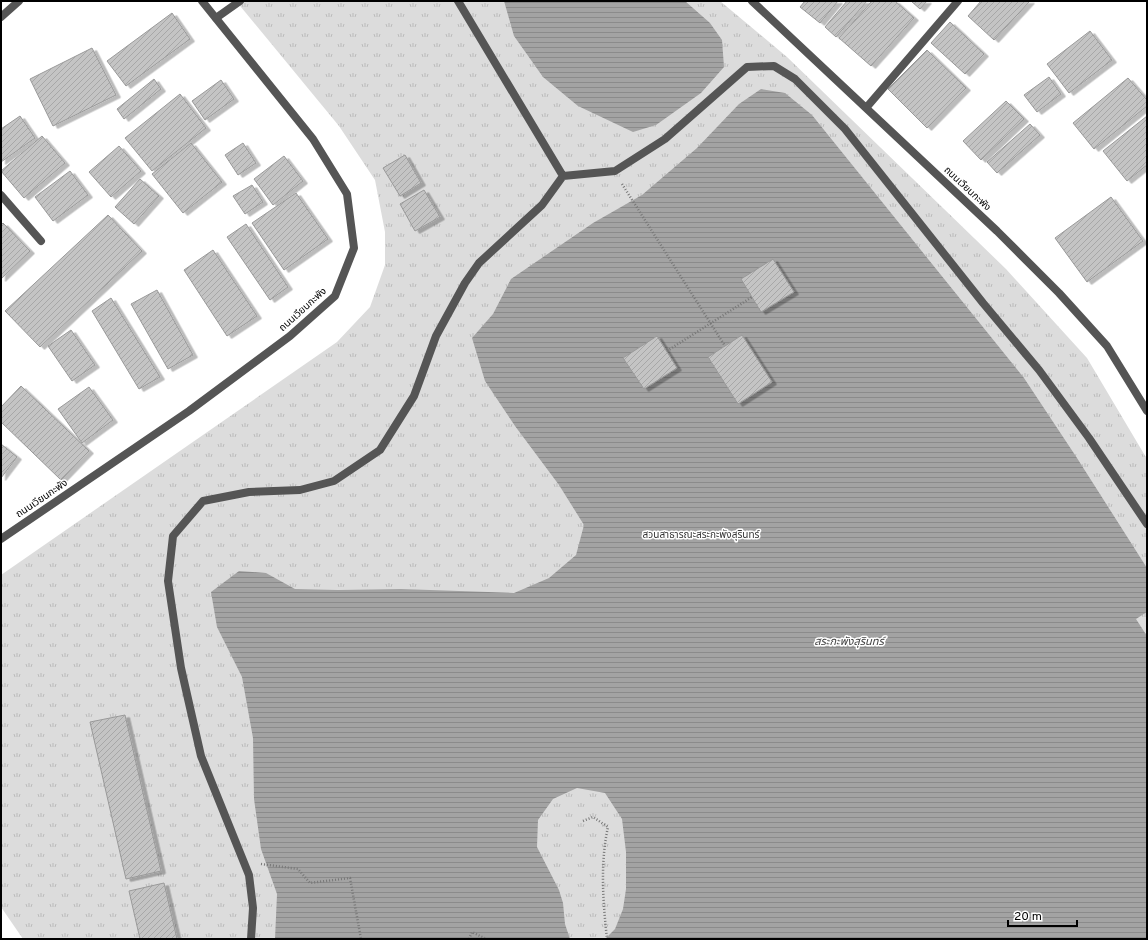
<svg xmlns="http://www.w3.org/2000/svg" width="1148" height="940" font-family="Overpass,'Noto Sans Thai',sans-serif">
  <style>
    .park { fill: url(#park-tufts) }
    .water { fill: url(#water-rules) }
    .building { fill: url(#building-hatch); stroke: #999; filter: url(#shadow) }
    .lines { fill: none; stroke-linecap: round; stroke-linejoin: round }
    .path { stroke: #777; stroke-width: 2.5; stroke-dasharray: 1 2; stroke-linecap: butt }
    .lane { stroke: #555; stroke-width: 8 }
    .street { stroke: #555; stroke-width: 8 }
    .labels { text-anchor: middle; dominant-baseline: central; stroke-width: 3; stroke-linejoin: round; paint-order: stroke }
    .street-label { font-size: 10px; fill: #000; stroke: #fff }
    .park-label { font-size: 10px; fill: #333; stroke: #fff }
    .water-label { font-size: 11px; font-style: italic; fill: #444; stroke: #fff }
  </style>
  <defs>
    <pattern id="park-tufts" width="24" height="20" patternUnits="userSpaceOnUse"><rect width="24" height="20" fill="#dcdcdc"/><path d="M3 7l-1-3M5 7V3M7 7l1-3M15 17l-1-3M17 17v-4M19 17l1-3" fill="none" stroke="#bbb"/></pattern>
    <pattern id="water-rules" width="6" height="5" patternUnits="userSpaceOnUse"><rect width="6" height="5" fill="#a3a3a3"/><path d="M0 2.5h6" fill="none" stroke="#8b8b8b"/></pattern>
    <pattern id="building-hatch" width="6" height="6" patternUnits="userSpaceOnUse"><rect width="6" height="6" fill="#c4c4c4"/><path d="M-1 1l2-2M0 6l6-6M5 7l2-2" fill="none" stroke="#a7a7a7"/></pattern>
    <filter id="shadow"><feDropShadow dx="4.5" dy="2.5" stdDeviation="0" flood-color="#0004"/></filter>
  </defs>
  <rect width="100%" height="100%" fill="#fff"/>
  <path class="park" d="M 236,1 L 720,1 L 787,57 L 1006,269 L 1087,358 L 1147,459 L 1147,939 L 23,939 L 1,907 L 1,575 L 337,342 L 370,307 L 385,265 L 385,232 L 375,180 L 339,126 Z"/>
  <path class="water" d="M 504,1 L 685,1 L 710,23 L 722,40 L 724,67 L 701,93 L 656,125 L 633,132 L 578,106 L 543,77 L 514,36 Z
    M 761,89 L 785,93 L 812,115 L 1024,378 L 1077,458 L 1147,568 L 1147,612 L 1136,619 L 1147,636 L 1147,678 L 1146,679 L 1147,682 L 1147,939 L 605,939 L 615,929 L 623,909 L 626,889 L 626,852 L 622,819 L 605,793 L 577,788 L 553,799 L 538,820 L 537,847 L 559,890 L 563,903 L 565,924 L 570,939 L 275,939 L 277,894 L 261,849 L 254,799 L 253,738 L 242,677 L 217,627 L 211,592 L 239,571 L 266,573 L 295,589 L 338,590 L 401,589 L 514,593 L 549,578 L 576,555 L 584,525 L 559,485 L 515,426 L 485,381 L 472,338 L 493,314 L 511,279 L 593,223 L 642,195 L 697,148 L 739,104 Z"/>
  <path class="building" d="M 805,1 L 838,1 L 820,23 L 800,7 Z
    M 847,1 L 867,1 L 836,37 L 825,27 Z
    M 872,1 L 895,1 L 914,18 L 871,66 L 839,38 Z
    M 911,1 L 927,1 L 920,9 Z
    M 981,1 L 1030,1 L 994,40 L 968,16 Z
    M 172,13 L 190,39 L 126,86 L 107,61 Z
    M 950,22 L 984,54 L 965,74 L 931,43 Z
    M 1090,31 L 1112,60 L 1069,93 L 1047,64 Z
    M 92,48 L 116,95 L 53,126 L 30,79 Z
    M 927,50 L 966,88 L 927,128 L 888,89 Z
    M 1049,77 L 1061,94 L 1037,112 L 1024,95 Z
    M 1128,78 L 1147,100 L 1147,106 L 1094,149 L 1073,123 Z
    M 154,79 L 161,89 L 124,119 L 117,109 Z
    M 221,80 L 234,99 L 205,120 L 192,101 Z
    M 180,94 L 206,128 L 152,171 L 125,138 Z
    M 1006,101 L 1024,119 L 981,160 L 963,141 Z
    M 20,116 L 35,138 L 1,162 L 1,129 Z
    M 1147,116 L 1147,165 L 1127,181 L 1103,151 Z
    M 1030,124 L 1040,135 L 997,173 L 987,162 Z
    M 42,136 L 65,163 L 24,198 L 1,171 Z
    M 191,143 L 222,182 L 183,213 L 152,174 Z
    M 243,143 L 256,163 L 238,175 L 225,155 Z
    M 119,146 L 141,171 L 111,197 L 89,172 Z
    M 405,155 L 421,183 L 400,196 L 383,168 Z
    M 284,156 L 303,181 L 273,205 L 254,179 Z
    M 70,171 L 88,195 L 53,221 L 35,197 Z
    M 140,179 L 159,196 L 134,224 L 115,207 Z
    M 252,185 L 263,202 L 245,214 L 233,196 Z
    M 424,190 L 440,217 L 415,231 L 400,204 Z
    M 296,193 L 328,239 L 284,270 L 252,223 Z
    M 1111,197 L 1143,241 L 1087,282 L 1055,238 Z
    M 108,215 L 142,251 L 40,347 L 5,311 Z
    M 3,223 L 30,251 L 1,279 L 1,225 Z
    M 246,224 L 288,287 L 270,300 L 227,237 Z
    M 213,250 L 257,316 L 227,336 L 184,270 Z
    M 773,259 L 794,292 L 761,312 L 741,279 Z
    M 157,290 L 193,355 L 168,369 L 131,304 Z
    M 111,298 L 160,377 L 139,389 L 92,311 Z
    M 71,330 L 95,365 L 72,381 L 48,346 Z
    M 742,335 L 772,382 L 738,404 L 708,357 Z
    M 657,336 L 677,368 L 644,389 L 623,358 Z
    M 21,386 L 89,451 L 61,480 L 1,422 L 1,407 Z
    M 89,387 L 113,420 L 82,443 L 58,409 Z
    M 1,444 L 17,457 L 1,478 Z
    M 125,715 L 161,871 L 126,879 L 90,722 Z
    M 164,883 L 177,939 L 140,939 L 129,891 Z"/>
  <g class="lines">
    <path class="path" d="M 622,184 L 725,346
      M 667,351 L 752,297
      M 583,821 L 593,817 L 608,827 C 600,863 603,902 607,939
      M 261,864 L 298,869 L 310,883 L 350,878 L 361,939
      M 469,939 L 472,932 L 486,939"/>
    <path class="lane" d="M 458,1 L 563,176
      M 216,18 L 240,1
      M 1,195 L 41,241
      M 251,939 L 253,908 L 249,875 L 201,756 L 181,668 L 168,581 L 173,536 L 203,501 L 249,492 L 300,490 L 334,481 L 380,450 L 414,396 L 436,336 L 465,283 L 479,263 L 542,205 L 563,176 L 615,171 L 665,139 L 747,67 L 774,66 L 795,79 L 845,129 L 983,303 L 1039,370 L 1089,438 L 1147,524"/>
    <path class="street" d="M 752,1 L 997,231 L 1059,293 L 1107,346 L 1147,411
      M 1,17 L 19,1
      M 866,108 L 958,1
      M 1,539 L 189,411 L 290,336 L 335,296 L 354,248 L 347,194 L 313,139 L 202,1"/>
  </g>
  <g class="labels">
    <g class="street-label">
      <text transform="translate(967 189) rotate(43)">ถนนเวียนกะพัง</text>
      <text transform="translate(303 310) rotate(-42)">ถนนเวียนกะพัง</text>
      <text transform="translate(42 499) rotate(-34)">ถนนเวียนกะพัง</text>
    </g>
    <g class="park-label">
      <text x="701" y="535">สวนสาธารณะสระกะพังสุรินทร์</text>
    </g>
    <g class="water-label">
      <text x="849" y="642">สระกะพังสุรินทร์</text>
    </g>
  </g>
  <rect width="1148" height="940" fill="none" stroke="#000000" stroke-width="4"/>
  <path d="M1008 920v6h69v-6" fill="none" stroke="#000000" stroke-width="2"/>
  <text x="1014" y="920" font-size="12" fill="#000000" stroke="#ffffff" stroke-width="3" paint-order="stroke">20 m</text>
</svg>
